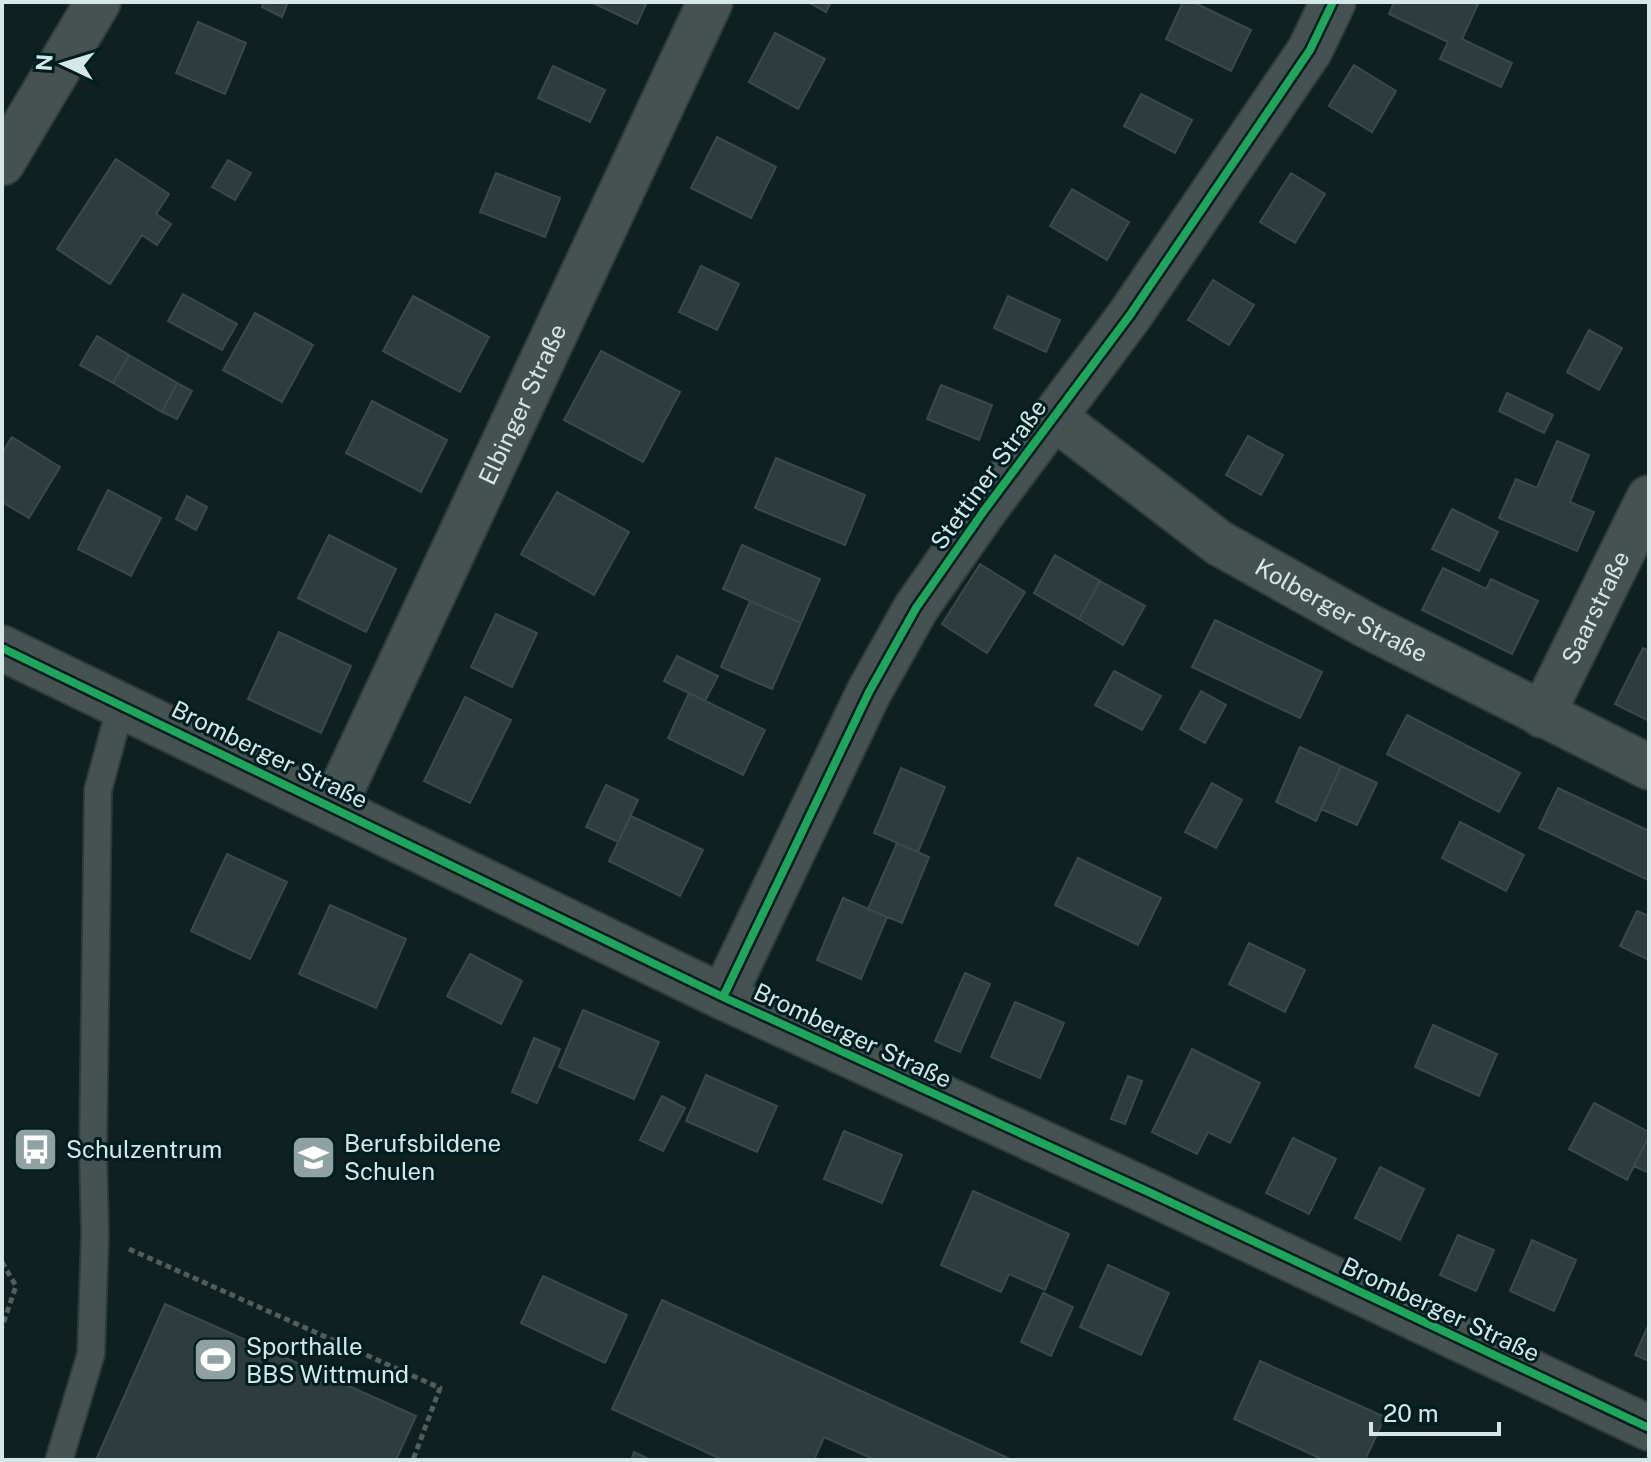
<svg xmlns="http://www.w3.org/2000/svg" width="1651" height="1462" font-family="'Public Sans',sans-serif">
  <style>
    .building { fill: #2e3c3e; stroke: #3b494a; stroke-width: 2 }
    .lines { fill: none; stroke-linecap: round; stroke-linejoin: round }
    .service-casing { stroke: #2f3a3b; stroke-width: 30 }
    .minor-casing { stroke: #2f3a3b; stroke-width: 48 }
    .path { stroke: #525d5d; stroke-width: 5; stroke-dasharray: 6 4; stroke-linecap: butt }
    .service { stroke: #465252; stroke-width: 26 }
    .minor { stroke: #465252; stroke-width: 44 }
    .cycleway-casing { stroke: #001e1f; stroke-width: 13 }
    .cycleway { stroke: #20a55d; stroke-width: 8 }
    .labels { text-anchor: middle; dominant-baseline: central; stroke-width: 6; stroke-linejoin: round; paint-order: stroke }
    .street-label { font-size: 24px; fill: #d5e7e7; stroke: #001e1f }
    .poi-label { font-size: 24px; fill: #d5e7e7; stroke: #001e1f; text-anchor: start }
  </style>
  <rect width="100%" height="100%" fill="#0f2021"/>
  <path class="building" d="M 264,2 L 288,2 L 282,17 L 262,7 Z
    M 591,2 L 647,2 L 637,24 Z
    M 808,2 L 831,2 L 826,12 Z
    M 1183,2 L 1193,2 L 1251,30 L 1231,71 L 1166,39 Z
    M 1394,2 L 1479,2 L 1462,39 L 1512,63 L 1501,87 L 1440,59 L 1448,42 L 1389,14 Z
    M 198,22 L 246,43 L 225,94 L 176,73 Z
    M 775,33 L 825,59 L 798,109 L 749,82 Z
    M 1354,65 L 1396,91 L 1372,132 L 1329,106 Z
    M 553,66 L 605,90 L 590,122 L 538,98 Z
    M 1141,94 L 1192,120 L 1175,153 L 1124,126 Z
    M 717,137 L 776,167 L 751,218 L 691,188 Z
    M 116,159 L 169,194 L 156,214 L 171,224 L 157,245 L 142,235 L 110,284 L 57,249 Z
    M 228,160 L 251,173 L 235,200 L 212,187 Z
    M 496,173 L 560,198 L 545,237 L 480,212 Z
    M 1291,173 L 1325,194 L 1295,243 L 1260,222 Z
    M 1072,189 L 1129,222 L 1107,260 L 1050,226 Z
    M 701,266 L 739,284 L 717,330 L 679,312 Z
    M 1213,280 L 1254,305 L 1229,345 L 1188,320 Z
    M 183,294 L 237,324 L 222,350 L 168,321 Z
    M 413,296 L 489,337 L 460,392 L 383,351 Z
    M 1008,296 L 1060,320 L 1046,352 L 994,328 Z
    M 255,313 L 313,345 L 282,402 L 223,370 Z
    M 1589,330 L 1622,348 L 1599,390 L 1567,372 Z
    M 97,336 L 129,355 L 113,383 L 80,365 Z
    M 601,351 L 680,392 L 643,462 L 564,420 Z
    M 129,355 L 177,383 L 162,412 L 113,383 Z
    M 177,383 L 192,391 L 177,419 L 162,412 Z
    M 941,385 L 992,405 L 979,440 L 927,419 Z
    M 1507,393 L 1553,415 L 1544,433 L 1499,411 Z
    M 372,401 L 447,440 L 421,492 L 346,453 Z
    M 1248,436 L 1283,455 L 1261,495 L 1226,475 Z
    M 12,437 L 60,467 L 29,518 L 2,502 L 2,449 L 4,450 Z
    M 1557,441 L 1589,455 L 1570,502 L 1594,512 L 1577,551 L 1499,518 L 1516,479 L 1537,488 Z
    M 776,458 L 865,495 L 845,545 L 755,508 Z
    M 108,490 L 161,518 L 131,576 L 78,549 Z
    M 557,492 L 629,532 L 594,595 L 521,554 Z
    M 187,496 L 207,507 L 196,530 L 176,519 Z
    M 1452,509 L 1498,532 L 1479,571 L 1432,549 Z
    M 329,535 L 396,569 L 366,632 L 298,598 Z
    M 742,545 L 820,579 L 801,623 L 723,589 Z
    M 1055,555 L 1100,581 L 1079,619 L 1034,593 Z
    M 980,564 L 1025,592 L 987,653 L 942,624 Z
    M 1443,568 L 1486,589 L 1491,579 L 1538,601 L 1512,654 L 1422,610 Z
    M 1100,581 L 1145,606 L 1123,645 L 1079,619 Z
    M 750,601 L 801,623 L 772,689 L 721,667 Z
    M 496,614 L 537,633 L 512,687 L 471,667 Z
    M 1215,620 L 1322,672 L 1300,718 L 1192,667 Z
    M 279,632 L 351,666 L 321,733 L 248,699 Z
    M 1643,648 L 1649,651 L 1649,721 L 1615,704 Z
    M 677,656 L 718,676 L 705,701 L 664,681 Z
    M 1114,671 L 1161,696 L 1142,730 L 1095,705 Z
    M 1201,691 L 1226,705 L 1205,743 L 1180,729 Z
    M 689,693 L 765,730 L 743,775 L 668,738 Z
    M 465,697 L 511,720 L 470,803 L 424,781 Z
    M 1407,715 L 1520,773 L 1499,812 L 1387,754 Z
    M 1300,747 L 1341,766 L 1316,821 L 1276,802 Z
    M 1341,766 L 1377,783 L 1357,825 L 1321,809 Z
    M 901,768 L 945,787 L 918,852 L 874,833 Z
    M 1212,783 L 1242,800 L 1216,848 L 1185,832 Z
    M 606,785 L 638,800 L 618,842 L 586,827 Z
    M 1558,788 L 1649,831 L 1648,880 L 1539,828 Z
    M 631,816 L 703,850 L 680,896 L 609,861 Z
    M 1460,822 L 1524,855 L 1506,891 L 1442,858 Z
    M 897,843 L 929,857 L 902,923 L 868,909 Z
    M 227,854 L 287,882 L 250,959 L 191,931 Z
    M 1078,858 L 1161,898 L 1138,945 L 1055,905 Z
    M 843,898 L 887,917 L 861,979 L 817,960 Z
    M 330,905 L 406,939 L 376,1008 L 299,974 Z
    M 1637,911 L 1649,916 L 1649,960 L 1620,946 Z
    M 1249,943 L 1305,970 L 1285,1012 L 1229,984 Z
    M 470,954 L 522,981 L 501,1024 L 447,996 Z
    M 965,973 L 990,984 L 960,1052 L 935,1041 Z
    M 1015,1002 L 1064,1023 L 1040,1078 L 991,1057 Z
    M 583,1010 L 659,1042 L 634,1099 L 559,1067 Z
    M 1433,1025 L 1497,1054 L 1479,1096 L 1415,1067 Z
    M 534,1038 L 560,1049 L 537,1103 L 512,1092 Z
    M 1192,1049 L 1260,1083 L 1230,1143 L 1208,1132 L 1197,1154 L 1152,1132 Z
    M 706,1075 L 777,1106 L 757,1152 L 686,1121 Z
    M 1128,1076 L 1142,1081 L 1125,1124 L 1111,1119 Z
    M 662,1096 L 685,1108 L 663,1151 L 640,1140 Z
    M 1594,1103 L 1649,1132 L 1649,1136 L 1627,1180 L 1569,1149 Z
    M 844,1131 L 902,1155 L 882,1203 L 824,1179 Z
    M 1649,1136 L 1649,1173 L 1634,1166 Z
    M 1293,1138 L 1336,1159 L 1309,1214 L 1266,1193 Z
    M 1380,1167 L 1424,1189 L 1400,1240 L 1355,1218 Z
    M 973,1191 L 1069,1234 L 1045,1290 L 1009,1274 L 1001,1292 L 941,1265 Z
    M 1458,1235 L 1494,1250 L 1476,1291 L 1440,1275 Z
    M 1532,1240 L 1576,1260 L 1554,1311 L 1510,1291 Z
    M 1108,1265 L 1169,1293 L 1141,1355 L 1080,1327 Z
    M 543,1276 L 627,1315 L 605,1363 L 521,1323 Z
    M 1043,1293 L 1073,1307 L 1051,1356 L 1021,1342 Z
    M 662,1300 L 848,1385 L 1012,1460 L 875,1460 L 824,1437 L 814,1460 L 723,1460 L 612,1409 Z
    M 165,1304 L 416,1416 L 396,1460 L 96,1460 Z
    M 1649,1324 L 1649,1361 L 1635,1355 Z
    M 1260,1361 L 1385,1417 L 1365,1460 L 1324,1460 L 1234,1419 Z
    M 634,1452 L 651,1460 L 631,1460 Z"/>
  <g class="lines">
    <defs>
      <path id="service" d="M 59,1460 L 91,1354 L 95,1234 L 93,1151 L 98,790 L 121,705"/>
      <g id="minor">
        <path d="M 2,163 L 98,2"/>
        <path id="s1" d="M 1055,418 L 1219,543 L 1366,625 L 1649,767"/>
        <path d="M 2,648 L 723,997 L 1153,1194 L 1649,1428"/>
        <path id="s2" d="M 1542,715 L 1649,498"/>
        <path id="s3" d="M 333,808 L 710,2"/>
        <path d="M 723,997 L 869,692 L 916,608 L 983,512 L 1130,315 L 1310,50 L 1333,2"/>
      </g>
    </defs>
    <use href="#service" class="service-casing"/>
    <use href="#minor" class="minor-casing"/>
    <path class="path" d="M 129,1249 L 440,1388 L 413,1460
      M 2,1262 L 16,1286 L 2,1327"/>
    <use href="#service" class="service"/>
    <use href="#minor" class="minor"/>
    <defs>
      <path id="cycleway" d="M 2,648 L 723,997 L 1153,1194 L 1649,1428
        M 723,997 L 869,692 L 916,608 L 983,512 L 1130,315 L 1310,50 L 1333,2"/>
    </defs>
    <use href="#cycleway" class="cycleway-casing"/>
    <use href="#cycleway" class="cycleway"/>
  </g>
  <defs>
    <symbol id="bus-square" viewBox="-11 -11 22 22"><rect x="-9" y="-9" width="18" height="18" rx="4" fill="#90a1a2" stroke="#001e1f"/><path d="M-5-6H5V4H4V6H2V4H-2V6H-4V4H-5ZM-3.5-4V0h7V-4ZM-3.5 1.2v1.5H-2V1.2ZM2 1.2v1.5H3.5V1.2Z" fill="#fff"/></symbol>
    <symbol id="school-square" viewBox="-11 -11 22 22"><rect x="-9" y="-9" width="18" height="18" rx="4" fill="#90a1a2" stroke="#001e1f"/><path d="M0-5L7-2L0 1L-7-2ZM-4 1L0 2.5L4 1V4Q0 6-4 4Z" fill="#fff"/></symbol>
    <symbol id="stadium-square" viewBox="-11 -11 22 22"><rect x="-9" y="-9" width="18" height="18" rx="4" fill="#90a1a2" stroke="#001e1f"/><path d="M0-5a6.5 5 0 1 0 0 10a6.5 5 0 1 0 0-10ZM-3.5-1.8h7v3.6h-7Z" fill="#fff"/></symbol>
  </defs>
  <g fill-rule="evenodd">
    <use href="#bus-square" x="10" y="1124" width="51" height="51"/>
    <use href="#school-square" x="288" y="1132" width="51" height="51"/>
    <use href="#stadium-square" x="190" y="1334" width="51" height="51"/>
  </g>
  <g class="labels">
    <g class="street-label">
      <text stroke="none"><textPath href="#s3" startOffset="446">Elbinger Straße</textPath></text>
      <text transform="translate(988 474) rotate(-54)">Stettiner Straße</text>
      <text stroke="none"><textPath href="#s2" startOffset="120">Saarstraße</textPath></text>
      <text stroke="none"><textPath href="#s1" startOffset="346">Kolberger Straße</textPath></text>
      <text transform="translate(270 754) rotate(26)">Bromberger Straße</text>
      <text transform="translate(853 1035) rotate(25)">Bromberger Straße</text>
      <text transform="translate(1441 1309) rotate(25)">Bromberger Straße</text>
    </g>
    <g class="poi-label">
      <text x="344" y="1143">Berufsbildene<tspan x="344" dy="28">Schulen</tspan></text>
      <text x="66" y="1149">Schulzentrum</text>
      <text x="246" y="1346">Sporthalle<tspan x="246" dy="28">BBS Wittmund</tspan></text>
    </g>
  </g>
  <rect width="1651" height="1462" fill="none" stroke="#d5e7e7" stroke-width="8"/>
  <g transform="translate(64 64) rotate(274)" stroke="#001e1f" stroke-width="6" paint-order="stroke">
  <path d="M0-6L14 30L0 20L-14 30Z" fill="#d5e7e7"/>
  <text y="-12" font-size="22" font-weight="bold" text-anchor="middle" fill="#d5e7e7">N</text>
  </g>
  <path d="M1371 1422v12h128v-12" fill="none" stroke="#d5e7e7" stroke-width="4"/>
  <text x="1383" y="1422" font-size="24" fill="#d5e7e7" stroke="#001e1f" stroke-width="6" paint-order="stroke">20 m</text>
</svg>
